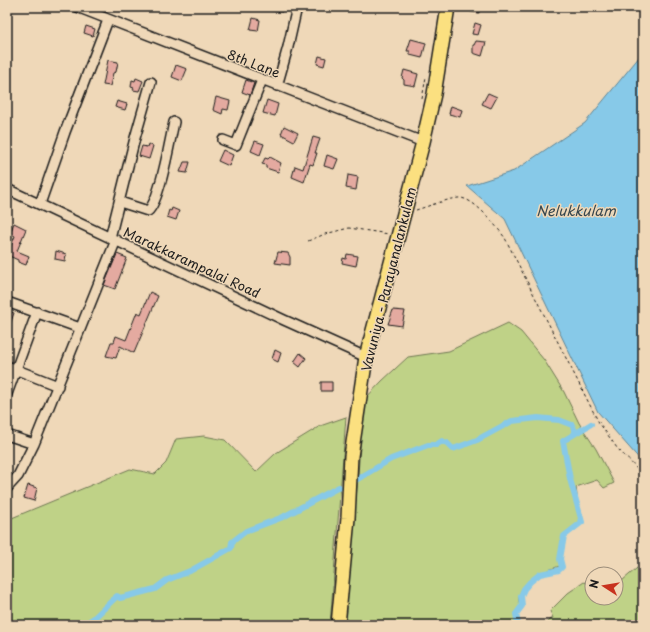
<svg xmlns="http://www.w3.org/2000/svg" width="650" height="632" font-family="'Playpen Sans',sans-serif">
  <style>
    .green { fill: #bfd287; stroke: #6e7752 }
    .water { fill: #87c9e8; stroke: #5c8496 }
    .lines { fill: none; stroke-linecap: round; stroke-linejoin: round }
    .canal { stroke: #87c9e8; stroke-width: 6 }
    .building { fill: #e4aaa0; stroke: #1c1c1c }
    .minor-casing { stroke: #1c1c1c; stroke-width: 12 }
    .highway-casing { stroke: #1c1c1c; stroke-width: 16 }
    .path { stroke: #1c1c1c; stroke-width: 1; stroke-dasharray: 3 3; stroke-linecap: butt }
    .minor { stroke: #efd8b8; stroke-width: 9 }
    .highway { stroke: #fbe080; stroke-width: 13 }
    .labels { text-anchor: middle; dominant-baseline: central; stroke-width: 3; stroke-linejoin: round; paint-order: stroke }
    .street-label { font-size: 13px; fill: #1c1c1c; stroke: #efd8b8 }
    .water-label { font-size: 14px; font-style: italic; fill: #37474f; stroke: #efd8b8 }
  </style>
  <rect width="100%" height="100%" fill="#efd8b8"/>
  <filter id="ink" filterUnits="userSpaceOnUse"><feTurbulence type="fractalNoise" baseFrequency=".025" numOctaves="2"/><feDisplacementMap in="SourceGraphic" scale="8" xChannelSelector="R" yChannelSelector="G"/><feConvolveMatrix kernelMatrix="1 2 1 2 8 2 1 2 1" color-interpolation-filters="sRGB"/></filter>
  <g filter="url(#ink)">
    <path class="green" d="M 508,323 L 521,332 L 544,360 L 564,392 L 579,423 L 596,449 L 614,483 L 604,488 L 597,480 L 576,487 L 580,521 L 562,536 L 559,555 L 560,566 C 544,571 523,578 519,597 C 518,600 520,603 520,606 C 519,613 517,619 516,625 L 346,625 C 350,551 360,477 362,402 L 382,381 L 408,357 L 449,351 Z
      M 346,417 L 330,625 L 7,625 L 7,520 L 130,469 L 155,474 L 166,463 L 176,439 L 204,436 L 225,440 L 256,472 L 276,453 L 320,426 Z
      M 643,563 L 643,625 L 543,625 L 553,618 L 550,611 L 568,593 L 584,582 L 592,585 L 592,598 L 616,598 L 616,586 Z"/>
    <path class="water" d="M 643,44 L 643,463 L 598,412 L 505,219 L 467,186 L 514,171 L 585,123 L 640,56 Z"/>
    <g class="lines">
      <path class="canal" d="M 356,480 L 391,459 L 428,445 L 436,445 L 442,441 L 447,443 L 453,449 L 477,440 L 512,421 L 538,418 L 559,420 L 572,425 L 576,433
        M 83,625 L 94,618 L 117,596 L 120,598 L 155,589 L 167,580 L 190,571 L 231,548 L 232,542 L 246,531 L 283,517 L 339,487
        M 518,625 L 516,614 L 522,606 L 521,596 L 524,589 L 530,582 L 540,574 L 559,570 L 562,567 L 560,559 L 564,536 L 582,522 L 570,479 L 563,441 L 591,424"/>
    </g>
    <path class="building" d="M 268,7 L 283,7 L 282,12 L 267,10 Z
      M 460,7 L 480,7 L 479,13 L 460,10 Z
      M 253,18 L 260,20 L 258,31 L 250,30 Z
      M 475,23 L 481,25 L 478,35 L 472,34 Z
      M 86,26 L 95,29 L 93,36 L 84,33 Z
      M 411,39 L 426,43 L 422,58 L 410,55 L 410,51 L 407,51 Z
      M 476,41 L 486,42 L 482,56 L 473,53 L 473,45 L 474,45 Z
      M 319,56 L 326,58 L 324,66 L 317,64 Z
      M 108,60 L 118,62 L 116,72 L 113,73 L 110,86 L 103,85 Z
      M 176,65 L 187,69 L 182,81 L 172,77 Z
      M 404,70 L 418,74 L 415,86 L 404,84 L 404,80 L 402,78 Z
      M 136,78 L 143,81 L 139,91 L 133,90 L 134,88 L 131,87 L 132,80 L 135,81 Z
      M 246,80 L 254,83 L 250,95 L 242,92 Z
      M 488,93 L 497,97 L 491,108 L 482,104 Z
      M 216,97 L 230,101 L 228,110 L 223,109 L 222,114 L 213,110 Z
      M 267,100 L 278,104 L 275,116 L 263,113 Z
      M 117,101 L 127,104 L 125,110 L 115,107 Z
      M 451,106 L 462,110 L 460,117 L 449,114 Z
      M 284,126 L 298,133 L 294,141 L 281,134 Z
      M 313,137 L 320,139 L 315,153 L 317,153 L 313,165 L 310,164 L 304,182 L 292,177 L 295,166 L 303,169 Z
      M 255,141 L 264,144 L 260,155 L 251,151 Z
      M 148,144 L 153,146 L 149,159 L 139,156 L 142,146 L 147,147 Z
      M 223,150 L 233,155 L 229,166 L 218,161 Z
      M 327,155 L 338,159 L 334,169 L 324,166 Z
      M 270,157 L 281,163 L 278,172 L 266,168 L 266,165 L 262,164 L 265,158 L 268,159 Z
      M 184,162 L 190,162 L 187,173 L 180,172 Z
      M 348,175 L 358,177 L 356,190 L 346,188 Z
      M 172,208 L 179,211 L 176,220 L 167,217 L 169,210 L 171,211 Z
      M 14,223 L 26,229 L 17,251 L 29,256 L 26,265 L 18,262 L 18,260 L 7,255 L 15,236 L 10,233 Z
      M 56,251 L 66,254 L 65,261 L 55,259 Z
      M 278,252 L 288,253 L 290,257 L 290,265 L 275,263 Z
      M 117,254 L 127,258 L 115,289 L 104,285 Z
      M 347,254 L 358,256 L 356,266 L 342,263 L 343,258 L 346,259 Z
      M 150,292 L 158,296 L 134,353 L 120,346 L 116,358 L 106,356 L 111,342 L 114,342 L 116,336 L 126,340 L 137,312 L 141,314 Z
      M 393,310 L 405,311 L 402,326 L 388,324 Z
      M 7,311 L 14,313 L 8,330 L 7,330 Z
      M 275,350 L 281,353 L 278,362 L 272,359 Z
      M 300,353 L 306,358 L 300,367 L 294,362 Z
      M 321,382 L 332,382 L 332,391 L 321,391 Z
      M 28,485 L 37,488 L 34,501 L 24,498 Z"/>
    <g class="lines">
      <defs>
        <path id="minor" d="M 77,7 L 423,142
          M 277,86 L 288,47 L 297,7
          M 223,140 L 236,145 L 262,80
          M 7,189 L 284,320 L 366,357
          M 120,202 L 148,211 C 160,201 170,140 174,122
          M 40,204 L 65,132 L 108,20
          M 110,238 L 135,138 L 151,82
          M 7,302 L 80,328
          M 7,366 L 58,386
          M 7,394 L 37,312
          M 7,435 L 34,444
          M 7,488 L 18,476 L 34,444 L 116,240"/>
        <path id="highway" d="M 338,625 L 348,518 L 351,456 L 366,357 L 423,142 L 434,94 L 448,7"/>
      </defs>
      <use href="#minor" class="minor-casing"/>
      <use href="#highway" class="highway-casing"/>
      <path class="path" d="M 422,99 L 426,77
        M 416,210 C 429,206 444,200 458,198 C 473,196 497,227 505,238 L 598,421 L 617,448 L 643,475
        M 308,241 L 325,234 L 349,228 L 389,234"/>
      <use href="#minor" class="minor"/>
      <use href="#highway" class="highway"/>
    </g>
  </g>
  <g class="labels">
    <g class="street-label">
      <text transform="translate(254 63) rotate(21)">8th Lane</text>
      <text transform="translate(192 262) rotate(25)">Marakkarampalai Road</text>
      <text transform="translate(388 279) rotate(-76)">Vavuniya - Parayanalankulam</text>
    </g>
    <g class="water-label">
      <text x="576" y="210">Nelukkulam</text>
    </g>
  </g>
  <rect width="650" height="632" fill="none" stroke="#efd8b8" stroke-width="24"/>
  <rect x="12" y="12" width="626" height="608" fill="none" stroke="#1c1c1c" stroke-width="1.5" filter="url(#ink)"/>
  <g transform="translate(604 586) rotate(282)"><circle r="19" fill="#efd8b8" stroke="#9b8d7a"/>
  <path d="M0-3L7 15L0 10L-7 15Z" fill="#c8321e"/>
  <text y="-6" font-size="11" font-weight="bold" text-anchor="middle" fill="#1c1c1c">N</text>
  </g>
</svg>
